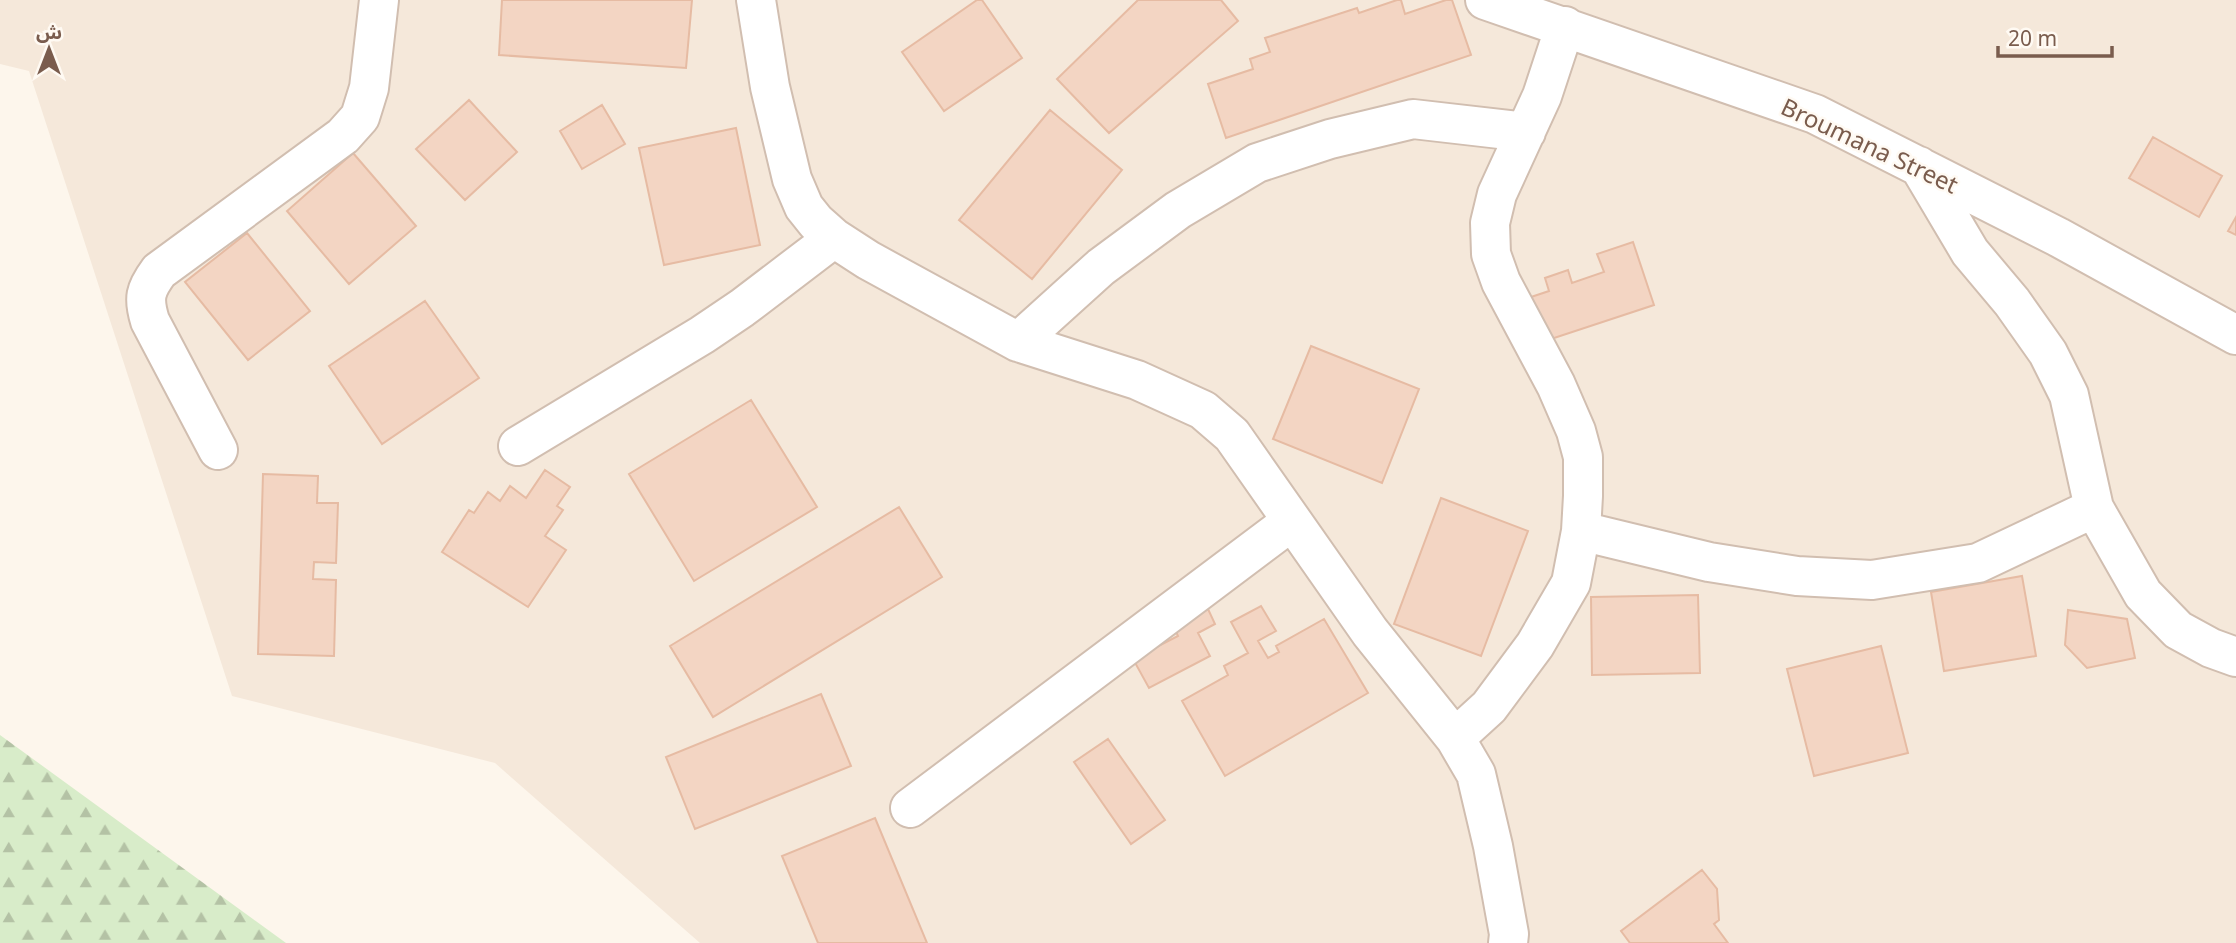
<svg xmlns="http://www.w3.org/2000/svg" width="2236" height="943" font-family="'Noto Sans','Noto Sans Arabic',sans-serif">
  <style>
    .residential { fill: #f5e8da }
    .forest { fill: url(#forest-firs) }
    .building { fill: #f3d5c3; stroke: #e6bba3; stroke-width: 2 }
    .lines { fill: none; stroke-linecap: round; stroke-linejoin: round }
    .minor-casing { stroke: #d1beb0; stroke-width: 42 }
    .minor { stroke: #fff; stroke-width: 38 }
    .labels { text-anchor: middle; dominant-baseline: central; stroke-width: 5; stroke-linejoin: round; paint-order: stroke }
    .street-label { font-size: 24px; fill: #7a5c4d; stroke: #fffaf3 }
  </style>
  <defs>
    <pattern id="forest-firs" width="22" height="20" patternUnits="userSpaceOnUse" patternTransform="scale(1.75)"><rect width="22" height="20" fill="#d8ecc9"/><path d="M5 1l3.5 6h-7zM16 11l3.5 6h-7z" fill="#b4c2a5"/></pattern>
  </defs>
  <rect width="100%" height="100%" fill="#fdf6ec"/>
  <path class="residential" d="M 0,0 L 2236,0 L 2236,943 L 700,943 L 495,763 L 232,696 L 29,71 L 0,64 Z"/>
  <path class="forest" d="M 0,735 L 286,943 L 0,943 Z"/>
  <path class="building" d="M 502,0 L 692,0 L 686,68 L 499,55 Z
    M 977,0 L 982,0 L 1022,58 L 944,111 L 902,52 Z
    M 1138,0 L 1221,0 L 1238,21 L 1109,133 L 1057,79 Z
    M 1397,0 L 1401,0 L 1405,14 L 1446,0 L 1452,0 L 1471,55 L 1226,138 L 1208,84 L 1253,69 L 1250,59 L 1270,52 L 1265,38 L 1357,8 L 1359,13 Z
    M 469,100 L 517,152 L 465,200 L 416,149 Z
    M 602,105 L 625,144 L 582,169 L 560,131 Z
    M 1050,110 L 1122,170 L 1032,279 L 959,220 Z
    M 736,128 L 760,245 L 664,265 L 639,148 Z
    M 2153,137 L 2222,176 L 2199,217 L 2129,178 Z
    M 353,153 L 416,226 L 349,284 L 287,211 Z
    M 2236,217 L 2236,235 L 2228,231 Z
    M 247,233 L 310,311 L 248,360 L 185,282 Z
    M 1633,242 L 1654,305 L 1539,343 L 1525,299 L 1549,291 L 1545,278 L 1568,270 L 1572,283 L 1604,272 L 1597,254 Z
    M 425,301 L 479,378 L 382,444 L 329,366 Z
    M 1311,346 L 1419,389 L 1382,483 L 1273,439 Z
    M 751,400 L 817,507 L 694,581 L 629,474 Z
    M 545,470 L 570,487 L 557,506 L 563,510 L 545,536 L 566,550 L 528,607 L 442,552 L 469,510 L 474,513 L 488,492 L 500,501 L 510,486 L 526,498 Z
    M 263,474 L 318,476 L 317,503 L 338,503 L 336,563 L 314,562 L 313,579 L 336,580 L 334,656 L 258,654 Z
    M 1441,498 L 1528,531 L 1481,656 L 1394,624 Z
    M 899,507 L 942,577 L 713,717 L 670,646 Z
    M 2022,576 L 2036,656 L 1944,671 L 1931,592 Z
    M 1698,595 L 1700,673 L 1592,675 L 1591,597 Z
    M 1261,606 L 1276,631 L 1258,641 L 1268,658 L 1279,652 L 1276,646 L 1324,619 L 1368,693 L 1225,776 L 1182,701 L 1228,675 L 1224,666 L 1248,653 L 1231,622 Z
    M 1208,609 L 1215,624 L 1198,633 L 1210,656 L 1149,688 L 1133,659 L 1178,636 L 1174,627 Z
    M 2068,610 L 2127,619 L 2135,658 L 2087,668 L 2065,645 Z
    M 1881,646 L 1908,753 L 1814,776 L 1787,669 Z
    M 821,694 L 851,766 L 695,829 L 666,757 Z
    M 1108,739 L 1165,820 L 1131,844 L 1074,762 Z
    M 875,818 L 927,943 L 818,943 L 782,856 Z
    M 1702,870 L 1717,889 L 1719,920 L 1714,924 L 1728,943 L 1630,943 L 1621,931 Z"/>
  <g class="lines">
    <defs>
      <path id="minor" d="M 756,0 L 770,87 L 792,179 L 804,207 L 816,222 L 834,238 L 868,260 L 1018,342 L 1137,380 L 1203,410 L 1232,435 L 1370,632 L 1455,738 L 1476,774 L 1493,846 L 1509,934 L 1508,943
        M 1485,0 L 1815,114 L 2058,237 L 2236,335
        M 1919,166 L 1970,252 L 2012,302 L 2048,353 L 2069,395 L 2094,508 L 2143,594 L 2178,630 L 2211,648 L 2236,657
        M 1018,342 L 1101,267 L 1178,210 L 1257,163 L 1330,139 L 1413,119 L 1526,132
        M 518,446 L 702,335 L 742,308 L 834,238
        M 218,450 L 150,321 C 143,298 145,290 159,271 L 343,136 L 360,117 L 369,88 L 379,0
        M 1581,531 L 1709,562 L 1797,576 L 1872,580 L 1978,563 L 2094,508
        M 1455,738 L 1489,707 L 1535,645 L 1571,583 L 1581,531 L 1583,496 L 1583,457 L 1576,431 L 1556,385 L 1501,282 L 1491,254 L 1490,223 L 1497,194 L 1542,96 L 1565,26
        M 910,808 L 1292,521"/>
    </defs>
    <use href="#minor" class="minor-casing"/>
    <use href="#minor" class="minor"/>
  </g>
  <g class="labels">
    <g class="street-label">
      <text transform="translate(1870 145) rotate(25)">Broumana Street</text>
    </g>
  </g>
  <g transform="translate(49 49)" stroke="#fffaf3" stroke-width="5" paint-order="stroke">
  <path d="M0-5L12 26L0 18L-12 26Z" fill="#7a5c4d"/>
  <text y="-10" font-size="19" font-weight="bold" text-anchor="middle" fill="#7a5c4d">ش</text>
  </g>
  <path d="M1998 46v10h114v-10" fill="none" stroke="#7a5c4d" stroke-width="3.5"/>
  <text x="2008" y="46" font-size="21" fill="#7a5c4d" stroke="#fffaf3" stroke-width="5" paint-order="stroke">20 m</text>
</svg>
